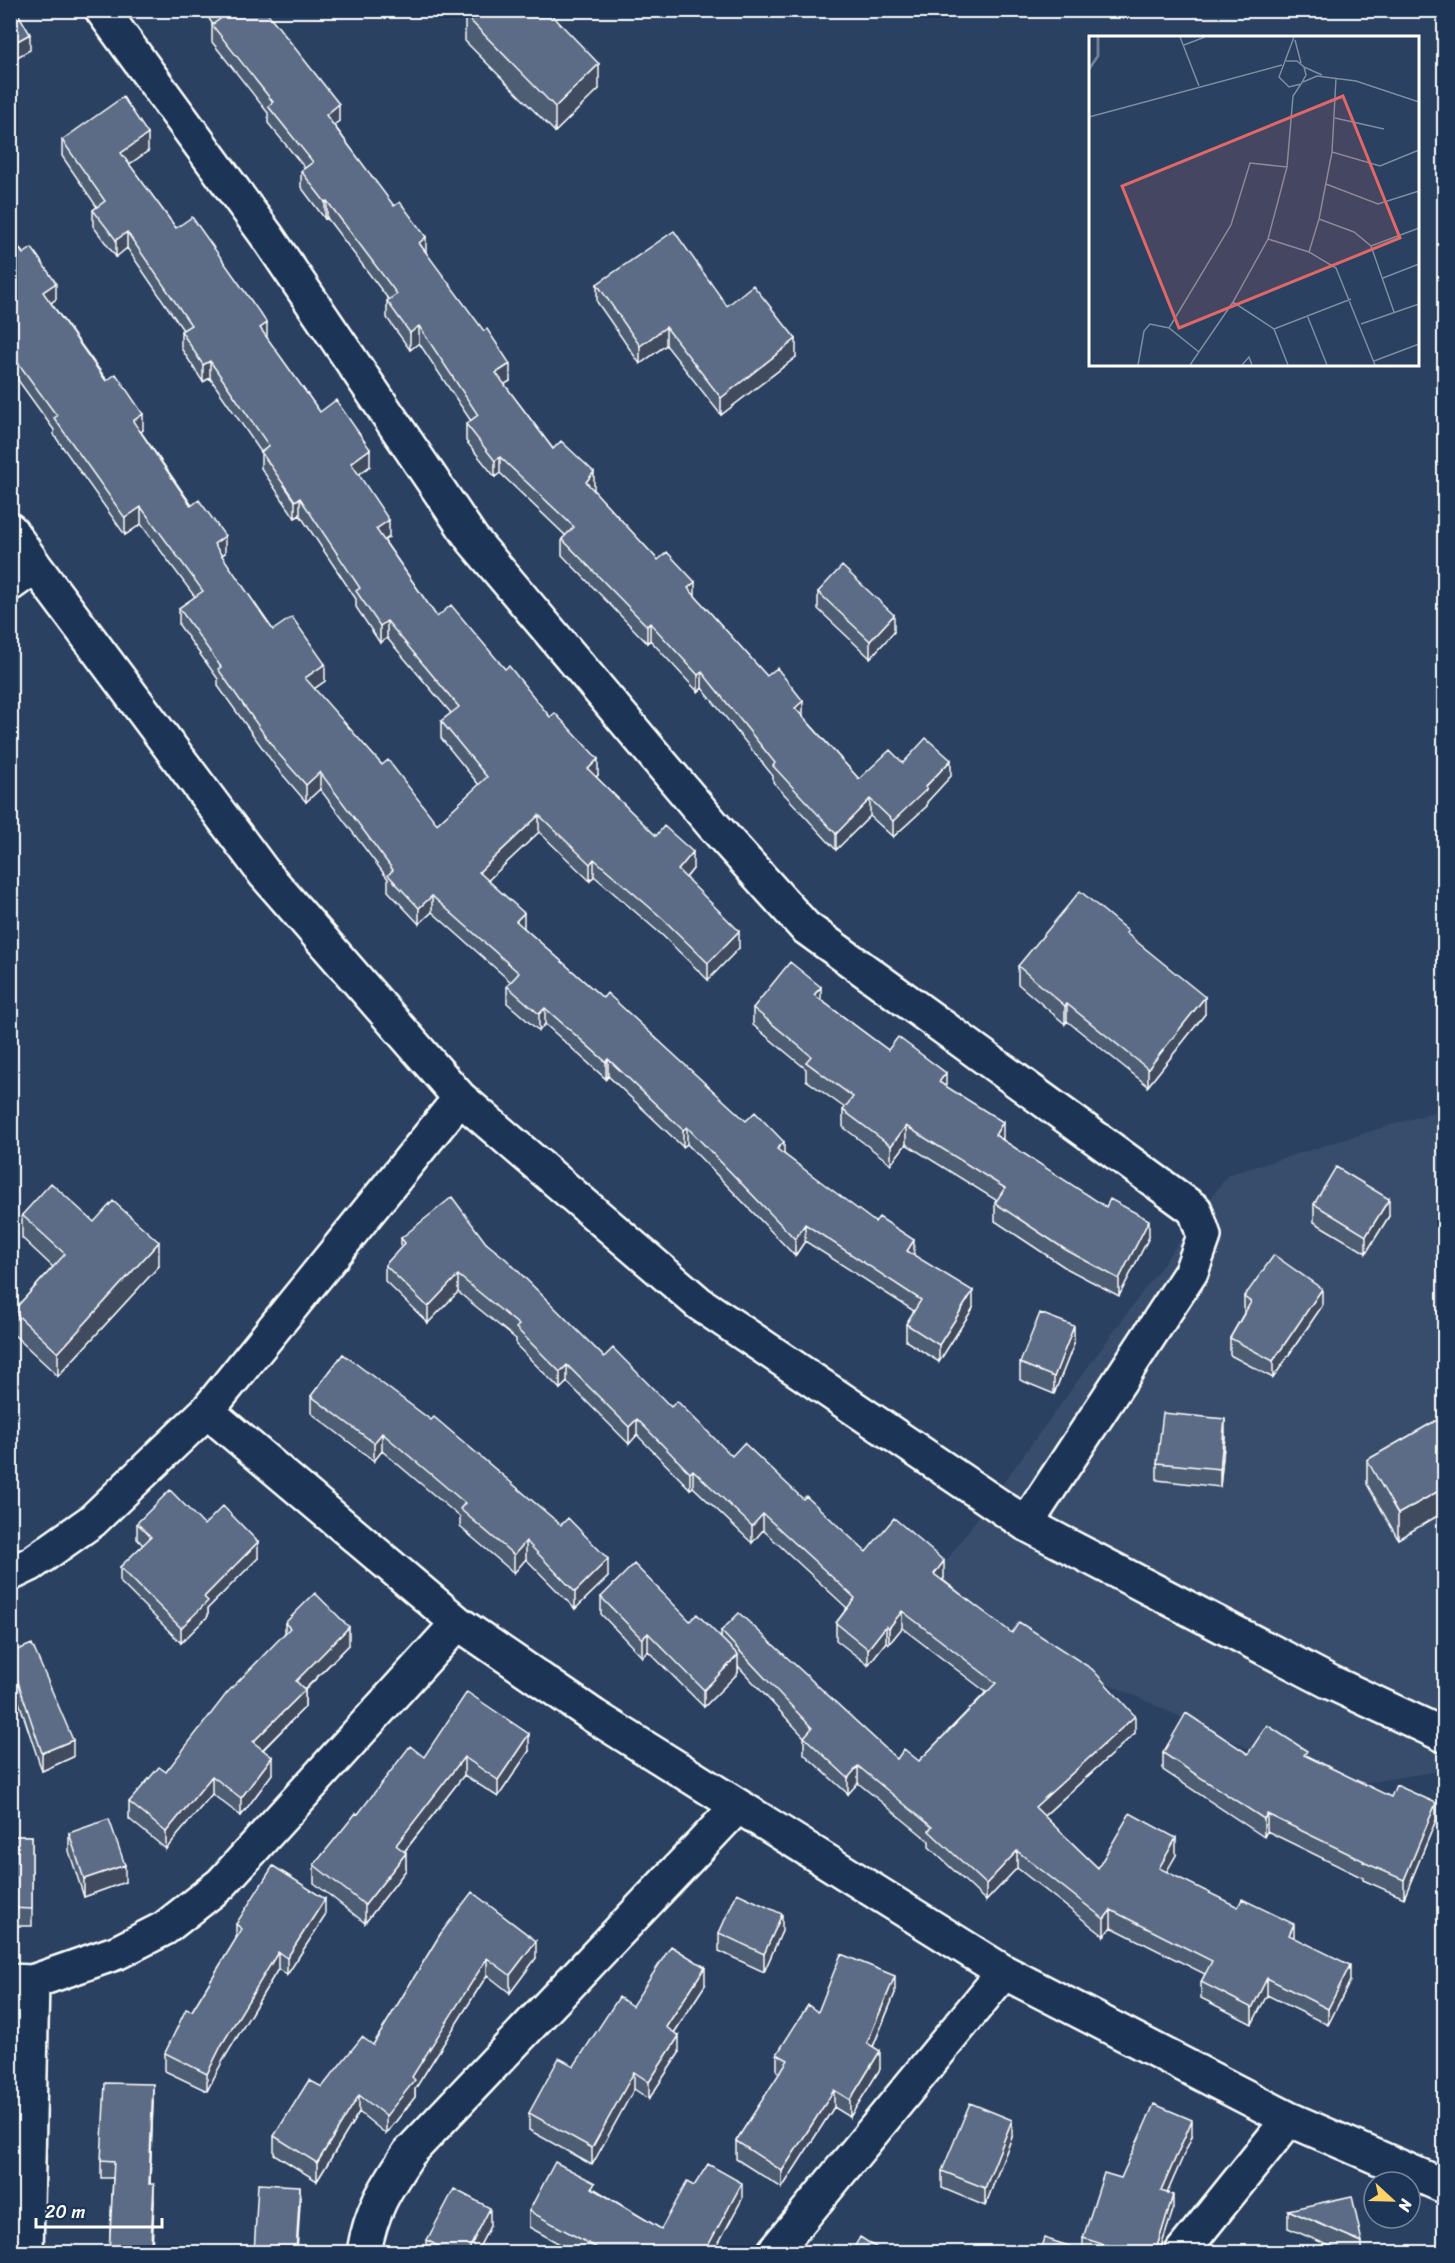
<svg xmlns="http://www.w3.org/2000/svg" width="1455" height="2263" font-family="Sriracha,sans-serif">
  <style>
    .built { fill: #394e6c }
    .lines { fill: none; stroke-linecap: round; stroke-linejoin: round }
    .minor-casing { stroke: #fff; stroke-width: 38 }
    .minor { stroke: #1d3557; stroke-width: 33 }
    .wall { fill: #4e5d73; stroke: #fff; stroke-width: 1.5 }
    .shaded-wall { fill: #404c5e; stroke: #fff; stroke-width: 1.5 }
    .building { fill: #5b6c86; stroke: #fff; stroke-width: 1.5 }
    .inset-river { fill: none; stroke: #6d7d92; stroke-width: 3 }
    .inset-road { fill: none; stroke: #7f8da0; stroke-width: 1.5 }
    .view { fill: #e26868; fill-opacity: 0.15; stroke: #e26868; stroke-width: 3 }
    .inset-edge { fill: none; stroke: #fff; stroke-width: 3 }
  </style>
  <rect width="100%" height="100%" fill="#2a4161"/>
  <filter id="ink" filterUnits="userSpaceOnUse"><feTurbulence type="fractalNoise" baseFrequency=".0167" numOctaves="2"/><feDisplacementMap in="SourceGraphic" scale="12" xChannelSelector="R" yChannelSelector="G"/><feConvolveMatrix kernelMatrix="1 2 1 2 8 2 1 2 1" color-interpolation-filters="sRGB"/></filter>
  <g filter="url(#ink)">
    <path class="built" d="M 1444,1109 L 1444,1770 L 1335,1788 L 920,1597 L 1228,1175 Z"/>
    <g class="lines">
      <defs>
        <path id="minor" d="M 102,10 L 267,236 L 472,539 L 713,825 L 805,927 L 1195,1210 L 1204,1236 L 1191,1272 L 1026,1524
          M 10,530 L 35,566 L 264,873 L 460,1098 L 700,1304 L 1026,1524 L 1330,1682 L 1444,1735
          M 10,584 L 35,566
          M 207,1411 L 458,1623 L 594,1716 L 1004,1972
          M 10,1574 L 31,1564 L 92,1521 L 207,1411 L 460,1098
          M 10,1981 L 32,1982 L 118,1952 L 165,1928 L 221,1884 L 458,1623
          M 26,2252 L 32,1982
          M 364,2252 C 371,2210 386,2188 409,2153 L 737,1807
          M 774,2252 L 1004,1972 L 1289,2119 L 1444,2186
          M 1182,2252 L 1289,2119"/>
      </defs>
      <use href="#minor" class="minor-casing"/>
      <use href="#minor" class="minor"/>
    </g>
    <path class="wall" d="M 204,10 L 265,10 L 339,121 L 334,125 L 426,253 L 510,381 L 504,384 L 553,449 L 594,489 L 593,490 L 658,560 L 695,596 L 859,779 L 903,763 L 951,776 L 927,802 L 927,806 L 893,837 L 870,816 L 836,850 L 773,782 L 773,776 L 702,688 L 698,692 L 650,640 L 647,643 L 562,555 L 562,539 L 566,536 L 500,473 L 495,477 L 466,441 L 466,424 L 471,421 L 419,343 L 410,350 L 387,318 L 387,301 L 389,300 L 327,218 L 325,219 L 301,187 L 301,171 L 305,168 L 268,123 L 268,113 L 212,42 L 212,25 L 213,25 Z
      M 465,15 L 599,89 L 555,132 L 465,41 Z
      M 62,140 L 148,151 L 129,164 L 176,228 L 267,338 L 320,412 L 370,466 L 358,474 L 389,537 L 384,540 L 437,617 L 505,669 L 550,717 L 598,775 L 596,777 L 656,836 L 693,869 L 686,878 L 739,948 L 708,980 L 662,935 L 594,876 L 590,881 L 539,832 L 488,880 L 524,928 L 603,998 L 784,1154 L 914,1255 L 973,1308 L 939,1362 L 906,1341 L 906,1324 L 914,1311 L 805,1241 L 795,1256 L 687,1144 L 683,1147 L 608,1076 L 606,1079 L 545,1024 L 539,1031 L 507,1003 L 507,986 L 511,982 L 432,912 L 419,924 L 388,891 L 388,879 L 320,789 L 306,802 L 276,767 L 218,686 L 218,679 L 179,625 L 179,608 L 195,597 L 141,524 L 125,535 L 54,435 L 54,430 L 10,369 L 10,235 L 56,299 L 51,303 L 143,430 L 141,432 L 225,553 L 221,555 L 273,630 L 325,681 L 314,689 L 382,765 L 437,824 L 479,785 L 441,738 L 441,721 L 451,713 L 387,638 L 380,643 L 356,607 L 356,599 L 300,515 L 295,518 L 261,468 L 261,452 L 210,378 L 203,382 L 181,348 L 181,331 L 183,330 L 127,248 L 116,257 L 93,226 L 93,210 L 97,207 L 62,156 Z
      M 597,284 L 727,306 L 796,357 L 721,415 L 666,345 L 640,364 L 597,302 Z
      M 818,592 L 894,632 L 870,658 L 818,609 Z
      M 1128,935 L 1205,1014 L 1148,1086 L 1067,1021 L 1065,1024 L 1018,984 L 1018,966 Z
      M 821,1000 L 888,1050 L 946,1087 L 1003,1140 L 1149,1237 L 1119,1296 L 1066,1268 L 995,1221 L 995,1203 L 996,1200 L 906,1144 L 891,1164 L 843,1127 L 843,1110 L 845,1108 L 806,1080 L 806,1069 L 753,1025 L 753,1008 Z
      M 1314,1204 L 1389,1216 L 1366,1253 L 1314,1222 Z
      M 22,1215 L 159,1266 L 58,1376 L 13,1334 L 13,1311 L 53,1267 L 22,1238 Z
      M 401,1238 L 486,1243 L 604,1357 L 671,1407 L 732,1456 L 803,1499 L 866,1552 L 944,1578 L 943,1580 L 1135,1733 L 1044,1816 L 1098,1868 L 1176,1855 L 1166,1872 L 1294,1938 L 1350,1981 L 1328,2025 L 1267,1995 L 1252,2024 L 1201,1998 L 1201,1982 L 1205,1974 L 1111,1927 L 1104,1936 L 1017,1868 L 986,1901 L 929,1847 L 929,1841 L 858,1783 L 848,1794 L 804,1754 L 804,1737 L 738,1666 L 738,1673 L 704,1707 L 648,1651 L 642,1657 L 601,1614 L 601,1597 L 690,1621 L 721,1638 L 721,1631 L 897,1759 L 919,1761 L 986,1692 L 902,1628 L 889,1644 L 886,1642 L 868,1665 L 836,1640 L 836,1623 L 847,1608 L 763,1530 L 752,1543 L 693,1487 L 690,1489 L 637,1435 L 629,1444 L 567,1382 L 560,1389 L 516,1345 L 516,1339 L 458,1292 L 428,1323 L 385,1281 L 385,1265 L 401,1248 Z
      M 1244,1297 L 1322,1306 L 1273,1378 L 1230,1355 L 1230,1338 L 1244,1313 Z
      M 1074,1344 L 1054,1394 L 1020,1380 L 1020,1363 Z
      M 343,1354 L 608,1577 L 575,1609 L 526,1559 L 514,1573 L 460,1527 L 460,1517 L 382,1451 L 374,1461 L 311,1413 L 311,1396 Z
      M 1444,1416 L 1444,1512 L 1398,1539 L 1367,1484 L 1367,1460 Z
      M 1225,1436 L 1220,1487 L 1157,1480 L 1157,1463 Z
      M 137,1523 L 204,1525 L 258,1558 L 208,1608 L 208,1616 L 181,1643 L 120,1582 L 120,1567 L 143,1545 L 137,1539 Z
      M 285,1623 L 349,1645 L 305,1690 L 305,1707 L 263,1750 L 272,1774 L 241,1816 L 212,1794 L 166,1849 L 129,1819 L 129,1802 L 166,1772 L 285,1633 Z
      M 10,1653 L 73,1757 L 42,1771 L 10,1675 Z
      M 529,1751 L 498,1797 L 464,1775 L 405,1851 L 406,1870 L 365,1923 L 314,1883 L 314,1865 L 358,1814 L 424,1757 Z
      M 1163,1753 L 1248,1754 L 1307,1756 L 1436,1820 L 1404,1898 L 1363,1880 L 1363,1878 L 1267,1831 L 1264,1837 L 1163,1770 Z
      M 69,1833 L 125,1882 L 84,1897 L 69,1851 Z
      M 10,1836 L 32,1836 L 32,1926 L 10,1926 Z
      M 325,1916 L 287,1975 L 278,1969 L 222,2062 L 207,2091 L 165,2071 L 165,2053 L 192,2011 L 236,1939 L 236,1924 Z
      M 782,1931 L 764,1972 L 719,1951 L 719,1933 Z
      M 441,1933 L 536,1958 L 510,1993 L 487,1975 L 415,2089 L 415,2097 L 386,2134 L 359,2112 L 317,2181 L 274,2154 L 274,2136 L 322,2087 L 373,2045 Z
      M 705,1985 L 674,2033 L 679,2053 L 649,2099 L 634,2089 L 592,2165 L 529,2130 L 529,2113 L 632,2006 Z
      M 895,1993 L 873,2047 L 880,2069 L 850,2117 L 834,2107 L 782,2188 L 736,2159 L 736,2141 L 780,2073 L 777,2071 L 777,2054 L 818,2012 Z
      M 153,2102 L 150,2184 L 154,2201 L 152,2253 L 109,2253 L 113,2178 L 101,2178 L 101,2160 Z
      M 1192,2136 L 1167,2193 L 1173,2210 L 1159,2253 L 1039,2253 L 1083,2250 L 1083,2238 L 1121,2178 Z
      M 1012,2137 L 985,2206 L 942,2188 L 942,2171 Z
      M 694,2186 L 742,2199 L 713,2253 L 576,2253 L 529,2227 L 529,2211 L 595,2189 L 661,2229 Z
      M 1288,2210 L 1362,2242 L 1362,2253 L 1346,2253 L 1288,2228 Z
      M 490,2226 L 476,2253 L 427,2253 L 427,2240 Z"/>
    <path class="shaded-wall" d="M 30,34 L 30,50 L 10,61 L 10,45 Z
      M 599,64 L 599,89 L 555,132 L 555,107 Z
      M 339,104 L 339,121 L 326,131 L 326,115 Z
      M 148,134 L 148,151 L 121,170 L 121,153 Z
      M 327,201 L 327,218 L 325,219 L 325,202 Z
      M 127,232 L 127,248 L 116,257 L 116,240 Z
      M 426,237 L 426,253 L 419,243 Z
      M 56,283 L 56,299 L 43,309 L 43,292 Z
      M 267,323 L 267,340 L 260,328 Z
      M 419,326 L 419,343 L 410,350 L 410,333 Z
      M 666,327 L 666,345 L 640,364 L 640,346 Z
      M 796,339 L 796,357 L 721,415 L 721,398 Z
      M 210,361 L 210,378 L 203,382 L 203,365 Z
      M 510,364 L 510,381 L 496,390 L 496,373 Z
      M 143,414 L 143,430 L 133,438 L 133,421 Z
      M 370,449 L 370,466 L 351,480 L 351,463 Z
      M 500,457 L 500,473 L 495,477 L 495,461 Z
      M 594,472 L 594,489 L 586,498 L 586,482 Z
      M 300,498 L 300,515 L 295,518 L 295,501 Z
      M 141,507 L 141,524 L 125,535 L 125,518 Z
      M 389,520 L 389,537 L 376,546 L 376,529 Z
      M 225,536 L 225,553 L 214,561 L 214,544 Z
      M 695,582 L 695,598 L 688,588 Z
      M 894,615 L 894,632 L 870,658 L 870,641 Z
      M 387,621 L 387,638 L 380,643 L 380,626 Z
      M 650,623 L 650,640 L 647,643 L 647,626 Z
      M 325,664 L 325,681 L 305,695 L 305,678 Z
      M 702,672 L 702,688 L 698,692 L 698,675 Z
      M 803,701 L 803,718 L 795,708 Z
      M 598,759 L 598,775 L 588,785 L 588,769 Z
      M 951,760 L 951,776 L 927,802 L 927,806 L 893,837 L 893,821 Z
      M 320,772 L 320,789 L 306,802 L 306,785 Z
      M 870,799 L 870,816 L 836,850 L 836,834 Z
      M 539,815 L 539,832 L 479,889 L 479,872 Z
      M 693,852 L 693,869 L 678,887 L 678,870 Z
      M 594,859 L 594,876 L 590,881 L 590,864 Z
      M 432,896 L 432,912 L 419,924 L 419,908 Z
      M 524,913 L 524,929 L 516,921 Z
      M 739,931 L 739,948 L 708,980 L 708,963 Z
      M 821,987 L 821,1004 L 814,995 Z
      M 1205,997 L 1205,1014 L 1148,1086 L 1148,1069 Z
      M 1067,1004 L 1067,1021 L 1065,1024 L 1065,1006 Z
      M 545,1008 L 545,1024 L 539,1031 L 539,1014 Z
      M 608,1059 L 608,1076 L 606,1079 L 606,1062 Z
      M 946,1073 L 946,1091 L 939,1082 Z
      M 1003,1122 L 1003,1140 L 995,1135 Z
      M 906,1126 L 906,1144 L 891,1164 L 891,1146 Z
      M 687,1127 L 687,1144 L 683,1147 L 683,1130 Z
      M 784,1142 L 784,1159 L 777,1149 Z
      M 1389,1199 L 1389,1216 L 1366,1253 L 1366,1236 Z
      M 1149,1220 L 1149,1237 L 1119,1296 L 1119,1279 Z
      M 805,1224 L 805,1241 L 795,1256 L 795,1239 Z
      M 914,1240 L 914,1257 L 907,1251 Z
      M 159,1242 L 159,1266 L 58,1376 L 58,1353 Z
      M 458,1275 L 458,1292 L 428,1323 L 428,1307 Z
      M 1322,1289 L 1322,1306 L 1273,1378 L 1273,1361 Z
      M 973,1291 L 973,1308 L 939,1362 L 939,1345 Z
      M 1074,1326 L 1074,1344 L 1054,1394 L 1054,1377 Z
      M 567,1365 L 567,1382 L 560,1389 L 560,1372 Z
      M 637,1419 L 637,1435 L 629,1444 L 629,1427 Z
      M 1225,1419 L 1225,1436 L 1220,1487 L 1220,1469 Z
      M 382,1433 L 382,1451 L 374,1461 L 374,1443 Z
      M 693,1470 L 693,1487 L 690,1489 L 690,1473 Z
      M 1444,1488 L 1444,1512 L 1398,1539 L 1398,1514 Z
      M 763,1514 L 763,1530 L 752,1543 L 752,1526 Z
      M 526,1541 L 526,1559 L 514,1573 L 514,1555 Z
      M 258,1542 L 258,1558 L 208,1608 L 208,1616 L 181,1643 L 181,1628 L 204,1597 Z
      M 608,1559 L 608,1577 L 575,1609 L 575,1592 Z
      M 944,1561 L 944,1578 L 934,1590 L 934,1574 Z
      M 902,1611 L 902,1628 L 889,1644 L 889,1628 Z
      M 886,1626 L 886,1642 L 868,1665 L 868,1649 Z
      M 349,1627 L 349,1645 L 296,1698 L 296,1681 Z
      M 648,1633 L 648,1651 L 642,1657 L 642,1639 Z
      M 738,1655 L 738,1673 L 704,1707 L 704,1690 Z
      M 305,1690 L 305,1707 L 253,1759 L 253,1742 Z
      M 1135,1716 L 1135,1733 L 1035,1824 L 1035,1807 Z
      M 529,1734 L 529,1751 L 498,1797 L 498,1780 Z
      M 73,1740 L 73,1757 L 42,1771 L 42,1753 Z
      M 272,1757 L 272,1774 L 241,1816 L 241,1798 Z
      M 464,1757 L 464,1775 L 396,1862 L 396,1845 Z
      M 858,1766 L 858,1783 L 848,1794 L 848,1778 Z
      M 212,1776 L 212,1794 L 166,1849 L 166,1832 Z
      M 1436,1803 L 1436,1820 L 1404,1898 L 1404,1880 Z
      M 1267,1814 L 1267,1831 L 1264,1837 L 1264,1819 Z
      M 1176,1838 L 1176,1855 L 1159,1885 L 1159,1868 Z
      M 1017,1851 L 1017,1868 L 986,1901 L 986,1884 Z
      M 406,1853 L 406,1870 L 365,1923 L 365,1905 Z
      M 125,1865 L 125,1882 L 84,1897 L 84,1879 Z
      M 325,1899 L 325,1916 L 287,1975 L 287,1958 Z
      M 1111,1910 L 1111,1927 L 1104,1936 L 1104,1919 Z
      M 782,1914 L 782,1931 L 764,1972 L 764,1954 Z
      M 1294,1924 L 1294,1941 L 1289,1935 Z
      M 536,1941 L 536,1958 L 510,1993 L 510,1975 Z
      M 278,1952 L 278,1969 L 222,2062 L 207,2091 L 207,2074 L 222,2044 Z
      M 487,1958 L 487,1975 L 415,2089 L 415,2097 L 386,2134 L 386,2116 Z
      M 1350,1965 L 1350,1981 L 1328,2025 L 1328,2009 Z
      M 705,1967 L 705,1985 L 666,2045 L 666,2027 Z
      M 895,1976 L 895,1993 L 867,2061 L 867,2043 Z
      M 1267,1978 L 1267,1995 L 1252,2024 L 1252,2008 Z
      M 679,2036 L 679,2053 L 649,2099 L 649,2082 Z
      M 880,2051 L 880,2069 L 850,2117 L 850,2100 Z
      M 634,2072 L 634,2089 L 592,2165 L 592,2148 Z
      M 153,2084 L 153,2102 L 149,2201 L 149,2184 Z
      M 834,2090 L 834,2107 L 782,2188 L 782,2171 Z
      M 359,2095 L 359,2112 L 317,2181 L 317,2163 Z
      M 1012,2120 L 1012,2137 L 985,2206 L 985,2188 Z
      M 1192,2120 L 1192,2136 L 1161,2207 L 1161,2191 Z
      M 742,2183 L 742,2199 L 713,2253 L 704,2253 Z
      M 154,2184 L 154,2201 L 151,2253 L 151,2244 Z
      M 300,2186 L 300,2204 L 297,2253 L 296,2253 Z
      M 1173,2195 L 1173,2210 L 1159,2253 L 1155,2253 Z
      M 490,2208 L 490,2226 L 476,2253 L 467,2253 Z"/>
    <path class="building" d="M 10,10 L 16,10 L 30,34 L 10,45 Z
      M 214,10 L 265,10 L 339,104 L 326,115 L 394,206 L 400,202 L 426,237 L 419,243 L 484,331 L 487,329 L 510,364 L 496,373 L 553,449 L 561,441 L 594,472 L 586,482 L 658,560 L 667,552 L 695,582 L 688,588 L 767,676 L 777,668 L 803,701 L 795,708 L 859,779 L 890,750 L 903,763 L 926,738 L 951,760 L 925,787 L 927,789 L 893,821 L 870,799 L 836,834 L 773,766 L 775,763 L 702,672 L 698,675 L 650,623 L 647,626 L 562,539 L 574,527 L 500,457 L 495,461 L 466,424 L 478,415 L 419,326 L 410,333 L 387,301 L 397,294 L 327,201 L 325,202 L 301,171 L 313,162 L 268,106 L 273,102 L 212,25 L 220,19 Z
      M 470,10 L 547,10 L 599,64 L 555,107 L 465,15 Z
      M 123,97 L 148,134 L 121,153 L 176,228 L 192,217 L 267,323 L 260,328 L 320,412 L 336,400 L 370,449 L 351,463 L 389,520 L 376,529 L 437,617 L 451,605 L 505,669 L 509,666 L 550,717 L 555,713 L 598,759 L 588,769 L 656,836 L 664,826 L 693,852 L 678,870 L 739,931 L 708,963 L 662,918 L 594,859 L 590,864 L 539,815 L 479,872 L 524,913 L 516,921 L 603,998 L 607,993 L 746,1121 L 755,1112 L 784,1142 L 777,1149 L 875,1222 L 879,1217 L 914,1240 L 907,1251 L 973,1291 L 939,1345 L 906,1324 L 921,1300 L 805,1224 L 795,1239 L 687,1127 L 683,1130 L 608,1059 L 606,1062 L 545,1008 L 539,1014 L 507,986 L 519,973 L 432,896 L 419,908 L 388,875 L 393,870 L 320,772 L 306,785 L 276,751 L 218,669 L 221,667 L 179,608 L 203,591 L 141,507 L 125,518 L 54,418 L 57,416 L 10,352 L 10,235 L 23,254 L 32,248 L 56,283 L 43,292 L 106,381 L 116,374 L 143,414 L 133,421 L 191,506 L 199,500 L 225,536 L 214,544 L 273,630 L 292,617 L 325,664 L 305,678 L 382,765 L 388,760 L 437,824 L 487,777 L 441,721 L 459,707 L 387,621 L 380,626 L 356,591 L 360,588 L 300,498 L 295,501 L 261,452 L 269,446 L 210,361 L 203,365 L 181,331 L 191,325 L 127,232 L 116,240 L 93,210 L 105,201 L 62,140 Z
      M 674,231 L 727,306 L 753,285 L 796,339 L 721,398 L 666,327 L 640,346 L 597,284 Z
      M 842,566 L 894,615 L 870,641 L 818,592 Z
      M 1080,891 L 1128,931 L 1126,933 L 1205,997 L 1148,1069 L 1067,1004 L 1065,1006 L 1018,966 Z
      M 790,962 L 821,987 L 814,995 L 888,1050 L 898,1037 L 946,1073 L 939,1082 L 1003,1122 L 995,1135 L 1106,1207 L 1110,1199 L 1149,1220 L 1119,1279 L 1066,1250 L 995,1203 L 1005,1188 L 906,1126 L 891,1146 L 843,1110 L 853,1097 L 806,1062 L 811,1056 L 753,1008 Z
      M 1336,1167 L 1389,1199 L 1366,1236 L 1314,1204 Z
      M 51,1183 L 94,1222 L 113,1201 L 159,1242 L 58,1353 L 13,1311 L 65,1254 L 22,1215 Z
      M 452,1197 L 486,1243 L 506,1259 L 604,1357 L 613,1348 L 671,1407 L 677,1401 L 732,1456 L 744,1443 L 803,1499 L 806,1496 L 866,1552 L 894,1518 L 944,1561 L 934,1574 L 1012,1633 L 1019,1622 L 1092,1669 L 1135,1716 L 1035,1807 L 1098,1868 L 1130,1813 L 1176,1838 L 1159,1868 L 1238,1907 L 1242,1899 L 1294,1924 L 1289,1935 L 1350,1965 L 1328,2009 L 1267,1978 L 1252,2008 L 1201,1982 L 1212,1961 L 1111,1910 L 1104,1919 L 1017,1851 L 986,1884 L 929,1831 L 932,1827 L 858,1766 L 848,1778 L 804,1737 L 812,1728 L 721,1631 L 739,1613 L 897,1759 L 904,1749 L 919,1761 L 996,1683 L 902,1611 L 889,1628 L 886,1626 L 868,1649 L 836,1623 L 855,1598 L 763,1514 L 752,1526 L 693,1470 L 690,1473 L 637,1419 L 629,1427 L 567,1365 L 560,1372 L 516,1328 L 519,1325 L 458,1275 L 428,1307 L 385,1265 L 405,1243 L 401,1238 Z
      M 1274,1255 L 1322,1289 L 1273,1361 L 1230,1338 L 1251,1302 L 1244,1297 Z
      M 1040,1313 L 1074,1326 L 1054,1377 L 1020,1363 Z
      M 343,1354 L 431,1420 L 434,1417 L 561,1525 L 568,1518 L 608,1559 L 575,1592 L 526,1541 L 514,1555 L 460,1509 L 465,1503 L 382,1433 L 374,1443 L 311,1396 Z
      M 1163,1413 L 1225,1419 L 1220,1469 L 1157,1463 Z
      M 1444,1416 L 1444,1488 L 1398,1514 L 1367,1460 Z
      M 170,1490 L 204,1525 L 223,1506 L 258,1542 L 204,1597 L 208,1601 L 181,1628 L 120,1567 L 151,1537 L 137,1523 Z
      M 634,1564 L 690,1621 L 697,1614 L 738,1655 L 704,1690 L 648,1633 L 642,1639 L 601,1597 Z
      M 315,1593 L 349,1627 L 296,1681 L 305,1690 L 253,1742 L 272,1757 L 241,1798 L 212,1776 L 166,1832 L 129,1802 L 159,1767 L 166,1772 L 227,1693 L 290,1628 L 285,1623 Z
      M 32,1644 L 73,1740 L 42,1753 L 10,1658 L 10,1653 Z
      M 467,1692 L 529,1734 L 498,1780 L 464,1757 L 396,1845 L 406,1853 L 365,1905 L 314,1865 L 356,1813 L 358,1814 L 410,1746 L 424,1757 Z
      M 1186,1713 L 1248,1754 L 1267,1725 L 1307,1751 L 1304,1755 L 1391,1797 L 1396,1785 L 1436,1803 L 1404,1880 L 1363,1862 L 1364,1861 L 1267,1814 L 1264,1819 L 1163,1753 Z
      M 109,1819 L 125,1865 L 84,1879 L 69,1833 Z
      M 10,1836 L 32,1836 L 32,1909 L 10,1908 Z
      M 273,1866 L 325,1899 L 287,1958 L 278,1952 L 222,2044 L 207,2074 L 165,2053 L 186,2009 L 192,2011 L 242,1929 L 236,1924 Z
      M 472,1892 L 536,1941 L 510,1975 L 487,1958 L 412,2077 L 415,2080 L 386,2116 L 359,2095 L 317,2163 L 274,2136 L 309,2080 L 322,2087 L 362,2037 L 373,2045 L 441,1933 Z
      M 737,1893 L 782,1914 L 764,1954 L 719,1933 Z
      M 671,1946 L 705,1967 L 666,2027 L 679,2036 L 649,2082 L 634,2072 L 592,2148 L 529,2113 L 559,2058 L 574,2066 L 619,1997 L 632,2006 Z
      M 841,1954 L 895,1976 L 867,2043 L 880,2051 L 850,2100 L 834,2090 L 782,2171 L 736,2141 L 788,2060 L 777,2054 L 808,2005 L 818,2012 Z
      M 105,2083 L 153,2084 L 149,2184 L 154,2184 L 151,2244 L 144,2243 L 144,2253 L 109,2253 L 114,2161 L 101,2160 Z
      M 970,2103 L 1012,2120 L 985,2188 L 942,2171 Z
      M 1154,2104 L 1192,2120 L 1161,2191 L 1173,2195 L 1155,2253 L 1130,2253 L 1083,2238 L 1104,2173 L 1121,2178 Z
      M 555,2162 L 595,2183 L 592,2188 L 661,2229 L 687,2182 L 694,2186 L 708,2164 L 742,2183 L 704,2253 L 606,2253 L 529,2211 Z
      M 258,2184 L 300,2186 L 296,2253 L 254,2253 Z
      M 454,2189 L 490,2208 L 467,2253 L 450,2253 L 427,2240 Z
      M 1352,2196 L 1362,2242 L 1288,2210 Z
      M 860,2237 L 885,2253 L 851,2253 Z
      M 1044,2238 L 1091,2253 L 1039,2253 Z"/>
  </g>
  <g transform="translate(1089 36)">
    <rect width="330" height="330" fill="#2a4161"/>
    <path class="inset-river" d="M 0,33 L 9,20 L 9,1"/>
    <path class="inset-road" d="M 91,1 L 110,50M 206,4 L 212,27M 95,9 L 116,1M 197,25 L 208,25 L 215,31 L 217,39 L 212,48 L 200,51 L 190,41 L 205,1M 215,31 L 233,39M 247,42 L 243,116 L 291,130 L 330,114M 214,46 L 228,40 L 267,45 L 330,66M 0,81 L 193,29M 246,82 L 295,93M 237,148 L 289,168 L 330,155M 230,183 L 265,196 L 282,210 L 305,276M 179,203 L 220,216 L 247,232 L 286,329M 282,210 L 330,192M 220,216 L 230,183 L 243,116M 294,242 L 330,228M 144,266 L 185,293 L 199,329M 218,279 L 238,329M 272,288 L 330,268M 80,292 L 142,189 L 161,127 L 198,131M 185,293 L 262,263M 285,325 L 330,308M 49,329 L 55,295 L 61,288 L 80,292 L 110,316M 101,329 L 144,266 L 179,203 L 198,131 L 204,60 L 212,48M 153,329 L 160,321 L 163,329"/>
    <path class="view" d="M 254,60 L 311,202 L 90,292 L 33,150 Z"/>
    <rect width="330" height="330" class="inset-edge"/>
  </g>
  <rect width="1455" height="2263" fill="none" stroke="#1d3557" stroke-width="36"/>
  <rect x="18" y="18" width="1419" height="2227" fill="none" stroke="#fff" stroke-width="2" filter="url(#ink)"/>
  <g transform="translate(1392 2200) rotate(112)"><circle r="28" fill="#1d3557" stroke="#77869a" stroke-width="1.5"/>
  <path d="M0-4.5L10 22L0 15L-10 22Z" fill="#ffd166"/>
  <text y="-9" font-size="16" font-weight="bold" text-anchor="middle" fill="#ffffff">N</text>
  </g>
  <path d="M36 2218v9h126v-9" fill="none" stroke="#ffffff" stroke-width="3"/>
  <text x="45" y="2218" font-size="18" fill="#ffffff" stroke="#1d3557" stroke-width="4.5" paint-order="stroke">20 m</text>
</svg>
